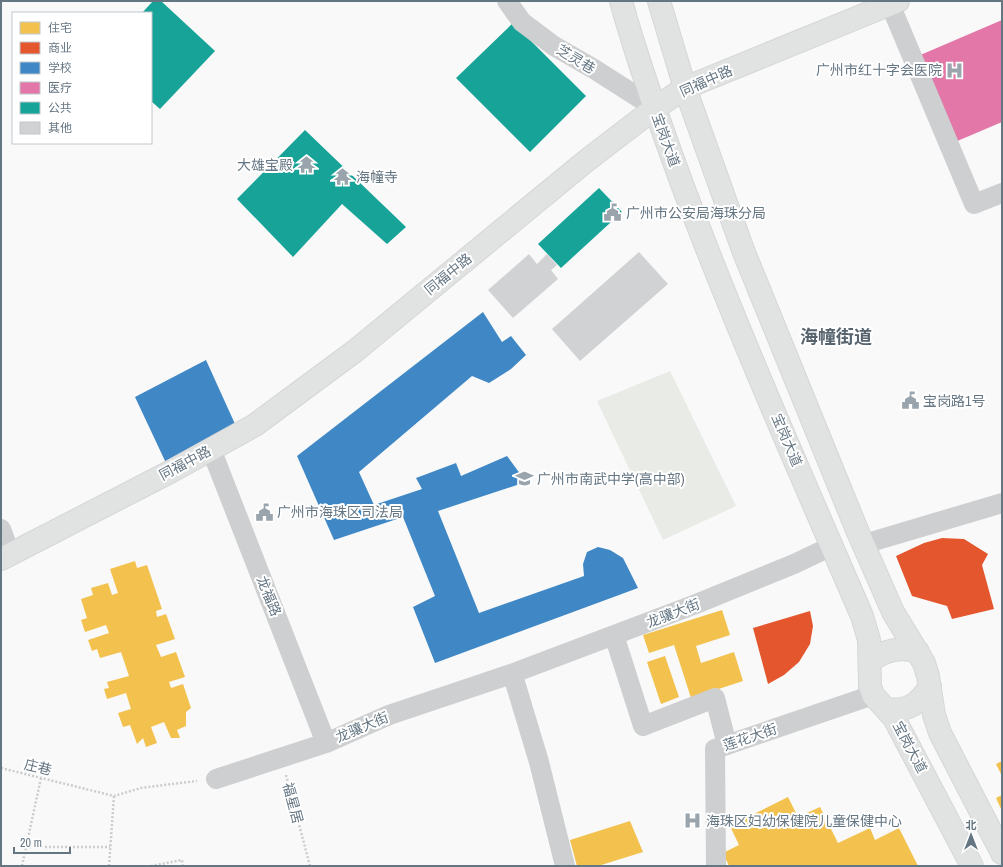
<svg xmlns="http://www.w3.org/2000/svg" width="1003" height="867" font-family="'Archivo Narrow','Noto Sans SC',sans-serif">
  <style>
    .grass { fill: #e8ebe6 }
    .homes { fill: #f2c14e }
    .shops { fill: #e4572e }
    .schools { fill: #3f88c5 }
    .health { fill: #e377a8 }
    .public { fill: #17a398 }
    .building { fill: #d0d2d3 }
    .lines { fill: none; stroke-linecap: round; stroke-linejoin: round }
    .major-casing { stroke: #d5d6d7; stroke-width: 24 }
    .path { stroke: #cbcccd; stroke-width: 2.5; stroke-dasharray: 2 2; stroke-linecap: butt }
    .minor { stroke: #cecfd0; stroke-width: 20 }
    .major { stroke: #e1e2e2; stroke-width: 22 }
    .labels { text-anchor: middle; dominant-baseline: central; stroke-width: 4; stroke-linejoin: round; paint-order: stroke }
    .street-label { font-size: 14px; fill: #657683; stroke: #fff }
    .poi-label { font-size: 14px; fill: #657683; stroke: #fff; text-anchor: start }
    .district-label { font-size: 18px; font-weight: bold; fill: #57646e; stroke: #fff }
  </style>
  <rect width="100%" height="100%" fill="#f9f9f9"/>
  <path class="grass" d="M 670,371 L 736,506 L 663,540 L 597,401 Z"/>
  <path class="homes" d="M 135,561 L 137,568 L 147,565 L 162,609 L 156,611 L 157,617 L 166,614 L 175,639 L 156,645 L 161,657 L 176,652 L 185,677 L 169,682 L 171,688 L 183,684 L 191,708 L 186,712 L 186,726 L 177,730 L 180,738 L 171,738 L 164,722 L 151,727 L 157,743 L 146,747 L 143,738 L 137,744 L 130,725 L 123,727 L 118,713 L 131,709 L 126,693 L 107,699 L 104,689 L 109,688 L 107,682 L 129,676 L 121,652 L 100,658 L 97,649 L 92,651 L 88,640 L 109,633 L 106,625 L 85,632 L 81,620 L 87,618 L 81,599 L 93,595 L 91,588 L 108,583 L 112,595 L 118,593 L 110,569 Z
    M 722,610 L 730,635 L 696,646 L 701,663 L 734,652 L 743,681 L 691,698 L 674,645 L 649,653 L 643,635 Z
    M 665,656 L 679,697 L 661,704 L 647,662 Z
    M 1002,761 L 1002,776 L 996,764 Z
    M 1002,795 L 1002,811 L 996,798 Z
    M 788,797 L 798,817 L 820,807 L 838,843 L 870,828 L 875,840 L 899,828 L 918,866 L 729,866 L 723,853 L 739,845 L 730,826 Z
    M 630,821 L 643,852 L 598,866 L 577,866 L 570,840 Z"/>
  <path class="shops" d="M 942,538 L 964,539 L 988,554 L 982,565 L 994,609 L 952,619 L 947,606 L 912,596 L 896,556 L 924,543 Z
    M 810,611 L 813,626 L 810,644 L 799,662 L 784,675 L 768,684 L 753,628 Z"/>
  <path class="schools" d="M 483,312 L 502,342 L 511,336 L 526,355 L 511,369 L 489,383 L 472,376 L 359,472 L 374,505 L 422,489 L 416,478 L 456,463 L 461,476 L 507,456 L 526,482 L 438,511 L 479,613 L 584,576 L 583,564 L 587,552 L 598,547 L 610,550 L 623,558 L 638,588 L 435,663 L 413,607 L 435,596 L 403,517 L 334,540 L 297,456 Z
    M 206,360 L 235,424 L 166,463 L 135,397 Z"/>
  <path class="health" d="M 1002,20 L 1002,122 L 955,142 L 918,56 Z"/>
  <path class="public" d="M 153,1 L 161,1 L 215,51 L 160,109 L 151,101 L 151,13 L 142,13 Z
    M 513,23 L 586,96 L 530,152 L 456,78 Z
    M 305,130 L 406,227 L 387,244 L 342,204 L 293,257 L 237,199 Z
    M 599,188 L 622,212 L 561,268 L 538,244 Z"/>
  <path class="building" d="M 639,252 L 668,284 L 580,361 L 552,329 Z
    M 529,254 L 537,264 L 547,254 L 557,265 L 551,270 L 558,279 L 513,318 L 488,290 Z"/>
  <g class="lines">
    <defs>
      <path id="major" d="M 621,1 C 638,63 660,124 682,184 C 737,330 800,473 862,616 L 869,640 L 870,686 L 873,695 L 894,718 L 972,866
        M 659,1 L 685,88 L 743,250 L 857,530 L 893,612 L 924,663 L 928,676 L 934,715 L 940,733 L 1002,853
        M 1,559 L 170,472 L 255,425 L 355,351 L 586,161 L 655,108 L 685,88 L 898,1
        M 870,661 C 885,650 900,646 918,652
        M 886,709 C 908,712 919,704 930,686"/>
    </defs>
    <use href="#major" class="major-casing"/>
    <path class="path" d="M 1,768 L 114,796 L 141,788 L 197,781
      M 286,775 L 310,866
      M 25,847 L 110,847
      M 22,866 L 41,778
      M 109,866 L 114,796
      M 151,866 L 182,860 L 183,866"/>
    <path class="minor" d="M 507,1 L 522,22 L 554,46 L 594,69 L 655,108
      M 890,4 L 974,204 L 1002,193
      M 211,449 L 326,743
      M 1,529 L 10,554
      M 864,544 L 1002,503
      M 614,635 L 643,726 L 715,698 L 727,745
      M 511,674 L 514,679 L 539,762 L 565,866
      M 216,779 L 326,743 L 389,715 L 511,674 L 696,604 L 794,564 L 832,546
      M 716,866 L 715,749 L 873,695"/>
    <use href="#major" class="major"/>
  </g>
  <defs>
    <symbol id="hospital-bare" viewBox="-9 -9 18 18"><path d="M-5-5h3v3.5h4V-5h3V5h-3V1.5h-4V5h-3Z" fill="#99a4ac" stroke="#fff" stroke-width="2.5" paint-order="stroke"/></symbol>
    <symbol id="temple-bare" viewBox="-9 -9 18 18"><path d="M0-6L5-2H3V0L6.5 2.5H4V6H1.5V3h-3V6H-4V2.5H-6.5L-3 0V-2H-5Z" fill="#99a4ac" stroke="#fff" stroke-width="2.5" paint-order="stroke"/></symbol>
    <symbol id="civic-bare" viewBox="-9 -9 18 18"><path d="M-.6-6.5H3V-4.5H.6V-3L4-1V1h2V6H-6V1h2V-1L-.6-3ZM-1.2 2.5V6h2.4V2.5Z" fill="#99a4ac" stroke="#fff" stroke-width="2.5" paint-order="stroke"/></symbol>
    <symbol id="school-bare" viewBox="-9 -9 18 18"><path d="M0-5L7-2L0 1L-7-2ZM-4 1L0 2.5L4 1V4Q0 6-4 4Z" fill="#99a4ac" stroke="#fff" stroke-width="2.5" paint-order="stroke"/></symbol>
  </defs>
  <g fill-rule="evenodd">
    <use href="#hospital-bare" x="942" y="58" width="25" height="25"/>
    <use href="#temple-bare" x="294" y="152" width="25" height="25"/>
    <use href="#temple-bare" x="330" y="164" width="25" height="25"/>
    <use href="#civic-bare" x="600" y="200" width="25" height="25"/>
    <use href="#civic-bare" x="898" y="388" width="25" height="25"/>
    <use href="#school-bare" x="512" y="466" width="25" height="25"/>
    <use href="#civic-bare" x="252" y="500" width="25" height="25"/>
    <use href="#hospital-bare" x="680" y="808" width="25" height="25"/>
  </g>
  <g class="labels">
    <g class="street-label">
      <text transform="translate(576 59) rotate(31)">芝灵巷</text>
      <text transform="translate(706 81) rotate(-24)">同福中路</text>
      <text transform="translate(666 140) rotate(70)">宝岗大道</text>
      <text transform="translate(448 274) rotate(-39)">同福中路</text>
      <text transform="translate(787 440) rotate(67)">宝岗大道</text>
      <text transform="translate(185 463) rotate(-28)">同福中路</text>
      <text transform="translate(269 596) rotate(68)">龙福路</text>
      <text transform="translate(673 613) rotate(-21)">龙骧大街</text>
      <text transform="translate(362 727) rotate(-23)">龙骧大街</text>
      <text transform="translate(750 737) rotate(-19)">莲花大街</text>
      <text transform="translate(910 747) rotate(62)">宝岗大道</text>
      <text transform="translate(38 767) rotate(14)">庄巷</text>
      <text transform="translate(293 803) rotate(75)">福星居</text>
    </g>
    <g class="poi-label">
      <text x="942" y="70" text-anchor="end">广州市红十字会医院</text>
      <text x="293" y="165" text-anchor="end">大雄宝殿</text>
      <text x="356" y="177">海幢寺</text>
      <text x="626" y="213">广州市公安局海珠分局</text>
      <text x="923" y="401">宝岗路1号</text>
      <text x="537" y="479">广州市南武中学(高中部)</text>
      <text x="277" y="512">广州市海珠区司法局</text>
      <text x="706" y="821">海珠区妇幼保健院儿童保健中心</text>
    </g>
    <g class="district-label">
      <text x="836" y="336">海幢街道</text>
    </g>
  </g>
  <rect width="1003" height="867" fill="none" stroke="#657683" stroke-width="4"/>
  <rect x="12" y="12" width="140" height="132" fill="#ffffff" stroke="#c1c8cd"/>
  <rect x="20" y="22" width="20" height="12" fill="#f2c14e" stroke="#c1c8cd"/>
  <text x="48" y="32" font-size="12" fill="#657683">住宅</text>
  <rect x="20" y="42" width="20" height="12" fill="#e4572e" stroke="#c1c8cd"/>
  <text x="48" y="52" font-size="12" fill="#657683">商业</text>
  <rect x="20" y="62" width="20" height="12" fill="#3f88c5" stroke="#c1c8cd"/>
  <text x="48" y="72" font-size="12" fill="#657683">学校</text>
  <rect x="20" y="82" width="20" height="12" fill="#e377a8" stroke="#c1c8cd"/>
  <text x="48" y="92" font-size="12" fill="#657683">医疗</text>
  <rect x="20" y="102" width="20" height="12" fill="#17a398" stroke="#c1c8cd"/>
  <text x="48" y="112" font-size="12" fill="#657683">公共</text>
  <rect x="20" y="122" width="20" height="12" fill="#d0d2d3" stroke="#c1c8cd"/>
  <text x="48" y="132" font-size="12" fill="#657683">其他</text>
  <g transform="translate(971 835)" stroke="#ffffff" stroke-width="3" paint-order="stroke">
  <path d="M0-3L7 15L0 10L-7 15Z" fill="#657683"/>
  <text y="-6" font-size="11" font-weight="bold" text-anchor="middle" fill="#657683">北</text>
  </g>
  <path d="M14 847v6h56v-6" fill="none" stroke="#657683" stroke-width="2"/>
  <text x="20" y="847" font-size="12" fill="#657683" stroke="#ffffff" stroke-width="3" paint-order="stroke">20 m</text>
</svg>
